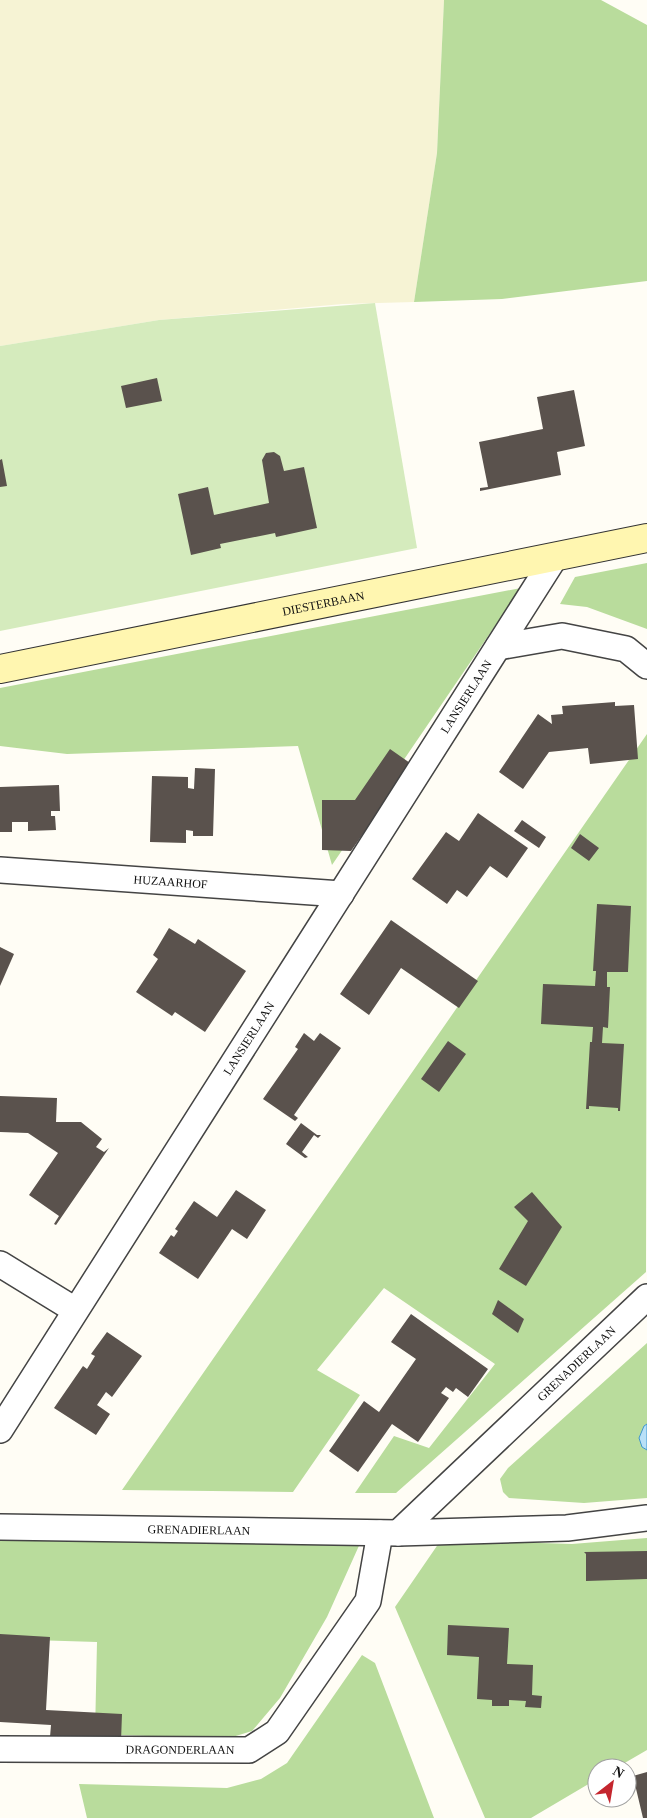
<svg xmlns="http://www.w3.org/2000/svg" width="647" height="1818" font-family="'Times New Roman',serif">
  <style>
    .farmland { fill: #f6f3d4 }
    .green { fill: #d5ebbd }
    .forest { fill: #b9dc9c }
    .water { fill: #b9e0f7; stroke: #3f96cf }
    .building { fill: #5a524d }
    .lines { fill: none; stroke-linecap: round; stroke-linejoin: round }
    .street-casing { stroke: #444; stroke-width: 28 }
    .secondary-casing { stroke: #333; stroke-width: 30 }
    .street { stroke: #fff; stroke-width: 25 }
    .secondary { stroke: #fff6b0; stroke-width: 28 }
    .labels { text-anchor: middle; dominant-baseline: central; stroke-width: 5; stroke-linejoin: round; paint-order: stroke }
    .street-label { font-size: 12px; fill: #111; stroke: #fff }
  </style>
  <rect width="100%" height="100%" fill="#fffdf5"/>
  <path class="farmland" d="M 0,0 L 444,0 L 437,153 L 414,302 L 343,304 L 159,320 L 0,346 Z"/>
  <path class="green" d="M 375,303 L 417,548 L 0,631 L 0,346 L 159,320 Z"/>
  <path class="forest" d="M 444,0 L 601,0 L 647,25 L 647,281 L 502,299 L 414,302 L 437,153 Z
    M 647,563 L 647,629 L 587,607 L 560,604 L 575,577 Z
    M 521,588 L 332,865 L 298,746 L 67,754 L 0,746 L 0,688 Z
    M 647,734 L 646,1272 L 396,1493 L 355,1493 L 394,1436 L 429,1448 L 495,1364 L 384,1288 L 317,1370 L 360,1395 L 293,1492 L 122,1490 Z
    M 647,1343 L 647,1424 L 644,1426 L 642,1447 L 647,1450 L 647,1498 L 584,1503 L 509,1498 L 503,1492 L 500,1479 L 508,1468 Z
    M 0,1529 L 362,1539 L 327,1617 L 280,1698 L 252,1731 L 226,1739 L 95,1734 L 97,1642 L 0,1639 Z
    M 647,1538 L 647,1750 L 616,1768 L 597,1768 L 597,1779 L 531,1818 L 485,1818 L 395,1607 L 441,1540 L 572,1544 Z
    M 362,1655 L 375,1663 L 434,1818 L 87,1818 L 79,1784 L 227,1788 L 261,1779 L 287,1763 Z"/>
  <path class="water" d="M 647,1424 L 647,1450 L 642,1447 L 639,1438 L 644,1426 Z"/>
  <path class="building" d="M 157,378 L 162,401 L 126,408 L 121,386 Z
    M 574,390 L 585,446 L 557,452 L 561,475 L 480,491 L 480,488 L 488,487 L 479,442 L 543,429 L 537,397 Z
    M 274,452 L 280,456 L 284,471 L 304,467 L 317,528 L 276,537 L 275,533 L 220,544 L 221,548 L 191,555 L 178,494 L 208,487 L 214,515 L 269,503 L 262,460 L 266,453 Z
    M 2,459 L 7,486 L 0,487 L 0,460 Z
    M 615,702 L 615,706 L 634,705 L 638,759 L 590,764 L 588,748 L 549,752 L 523,789 L 499,772 L 538,714 L 552,724 L 551,715 L 563,714 L 562,706 Z
    M 390,749 L 410,763 L 414,761 L 351,851 L 322,850 L 322,800 L 355,800 Z
    M 195,768 L 215,769 L 213,836 L 193,836 L 193,831 L 186,830 L 186,843 L 150,842 L 152,776 L 188,777 L 188,788 L 194,789 Z
    M 59,785 L 60,811 L 51,811 L 51,816 L 55,816 L 56,830 L 28,831 L 28,822 L 12,822 L 12,832 L 0,832 L 0,787 Z
    M 478,813 L 528,848 L 507,878 L 490,866 L 467,897 L 457,890 L 447,904 L 412,879 L 446,832 L 459,841 Z
    M 522,820 L 546,837 L 539,848 L 514,831 Z
    M 580,834 L 599,848 L 589,861 L 571,848 Z
    M 597,904 L 631,906 L 628,972 L 607,972 L 607,987 L 610,987 L 608,1028 L 603,1027 L 602,1043 L 624,1044 L 620,1111 L 618,1111 L 618,1108 L 589,1106 L 589,1109 L 586,1109 L 590,1042 L 592,1042 L 593,1027 L 541,1024 L 543,984 L 595,986 L 596,971 L 593,971 Z
    M 391,920 L 478,981 L 459,1008 L 401,968 L 369,1015 L 340,994 Z
    M 169,928 L 195,944 L 198,939 L 246,971 L 205,1032 L 175,1012 L 172,1016 L 136,992 L 158,959 L 153,955 Z
    M 0,947 L 14,954 L 0,986 Z
    M 304,1033 L 314,1041 L 320,1033 L 341,1048 L 294,1115 L 298,1118 L 295,1121 L 263,1099 L 298,1049 L 295,1047 Z
    M 448,1041 L 466,1054 L 439,1092 L 421,1079 Z
    M 0,1096 L 57,1098 L 56,1122 L 81,1122 L 102,1139 L 96,1147 L 104,1152 L 109,1148 L 56,1225 L 54,1224 L 59,1216 L 29,1195 L 58,1153 L 28,1133 L 0,1132 Z
    M 301,1123 L 317,1135 L 321,1135 L 318,1138 L 314,1135 L 302,1152 L 308,1157 L 305,1158 L 286,1144 Z
    M 236,1190 L 266,1210 L 247,1239 L 232,1229 L 198,1279 L 159,1253 L 171,1235 L 174,1237 L 178,1231 L 175,1229 L 194,1201 L 217,1217 Z
    M 532,1192 L 562,1227 L 526,1286 L 499,1269 L 528,1221 L 514,1207 Z
    M 498,1300 L 524,1319 L 518,1333 L 492,1314 Z
    M 411,1314 L 488,1369 L 468,1397 L 456,1388 L 453,1392 L 446,1387 L 441,1393 L 449,1398 L 418,1442 L 392,1424 L 358,1472 L 329,1451 L 364,1401 L 379,1412 L 416,1359 L 391,1342 Z
    M 107,1332 L 142,1356 L 112,1397 L 106,1392 L 97,1405 L 110,1414 L 96,1435 L 54,1408 L 83,1366 L 87,1369 L 95,1356 L 91,1354 Z
    M 647,1551 L 647,1579 L 586,1581 L 586,1554 L 584,1552 Z
    M 448,1625 L 509,1628 L 507,1664 L 533,1665 L 532,1695 L 542,1696 L 541,1708 L 525,1707 L 526,1701 L 509,1700 L 509,1706 L 492,1706 L 492,1700 L 477,1699 L 479,1657 L 447,1655 Z
    M 0,1634 L 50,1637 L 46,1710 L 122,1714 L 121,1741 L 50,1737 L 51,1725 L 0,1722 Z
    M 647,1772 L 647,1818 L 643,1818 L 633,1776 Z"/>
  <g class="lines">
    <defs>
      <g id="street">
        <path d="M 498,647 L 562,636 L 626,649 L 647,666"/>
        <path id="s1" d="M 0,870 L 341,894"/>
        <path d="M 0,1264 L 75,1310"/>
        <path id="s2" d="M 0,1430 L 555,557"/>
        <path id="s3" d="M 0,1527 L 398,1533 L 567,1528 L 647,1518"/>
        <path id="s4" d="M 398,1533 L 647,1297"/>
        <path id="s5" d="M 0,1749 L 249,1750 L 277,1732 L 368,1601 L 380,1533"/>
      </g>
      <g id="secondary">
        <path id="s6" d="M 0,669 L 647,538"/>
      </g>
    </defs>
    <use href="#street" class="street-casing"/>
    <use href="#secondary" class="secondary-casing"/>
    <use href="#street" class="street"/>
    <use href="#secondary" class="secondary"/>
  </g>
  <g class="labels">
    <g class="street-label">
      <text stroke="none"><textPath href="#s6" startOffset="330">DIESTERBAAN</textPath></text>
      <text stroke="none"><textPath href="#s2" startOffset="869">LANSIERLAAN</textPath></text>
      <text stroke="none"><textPath href="#s1" startOffset="171">HUZAARHOF</textPath></text>
      <text stroke="none"><textPath href="#s2" startOffset="464">LANSIERLAAN</textPath></text>
      <text stroke="none"><textPath href="#s4" startOffset="246">GRENADIERLAAN</textPath></text>
      <text stroke="none"><textPath href="#s3" startOffset="199">GRENADIERLAAN</textPath></text>
      <text stroke="none"><textPath href="#s5" startOffset="180">DRAGONDERLAAN</textPath></text>
    </g>
  </g>
  <g transform="translate(612 1783) rotate(31)"><circle r="24" fill="#ffffff" stroke="#a0a0a0"/>
  <path d="M0-4L9 19L0 12L-9 19Z" fill="#c4262e"/>
  <text y="-8" font-size="14" font-weight="bold" text-anchor="middle" fill="#111111">N</text>
  </g>
</svg>
